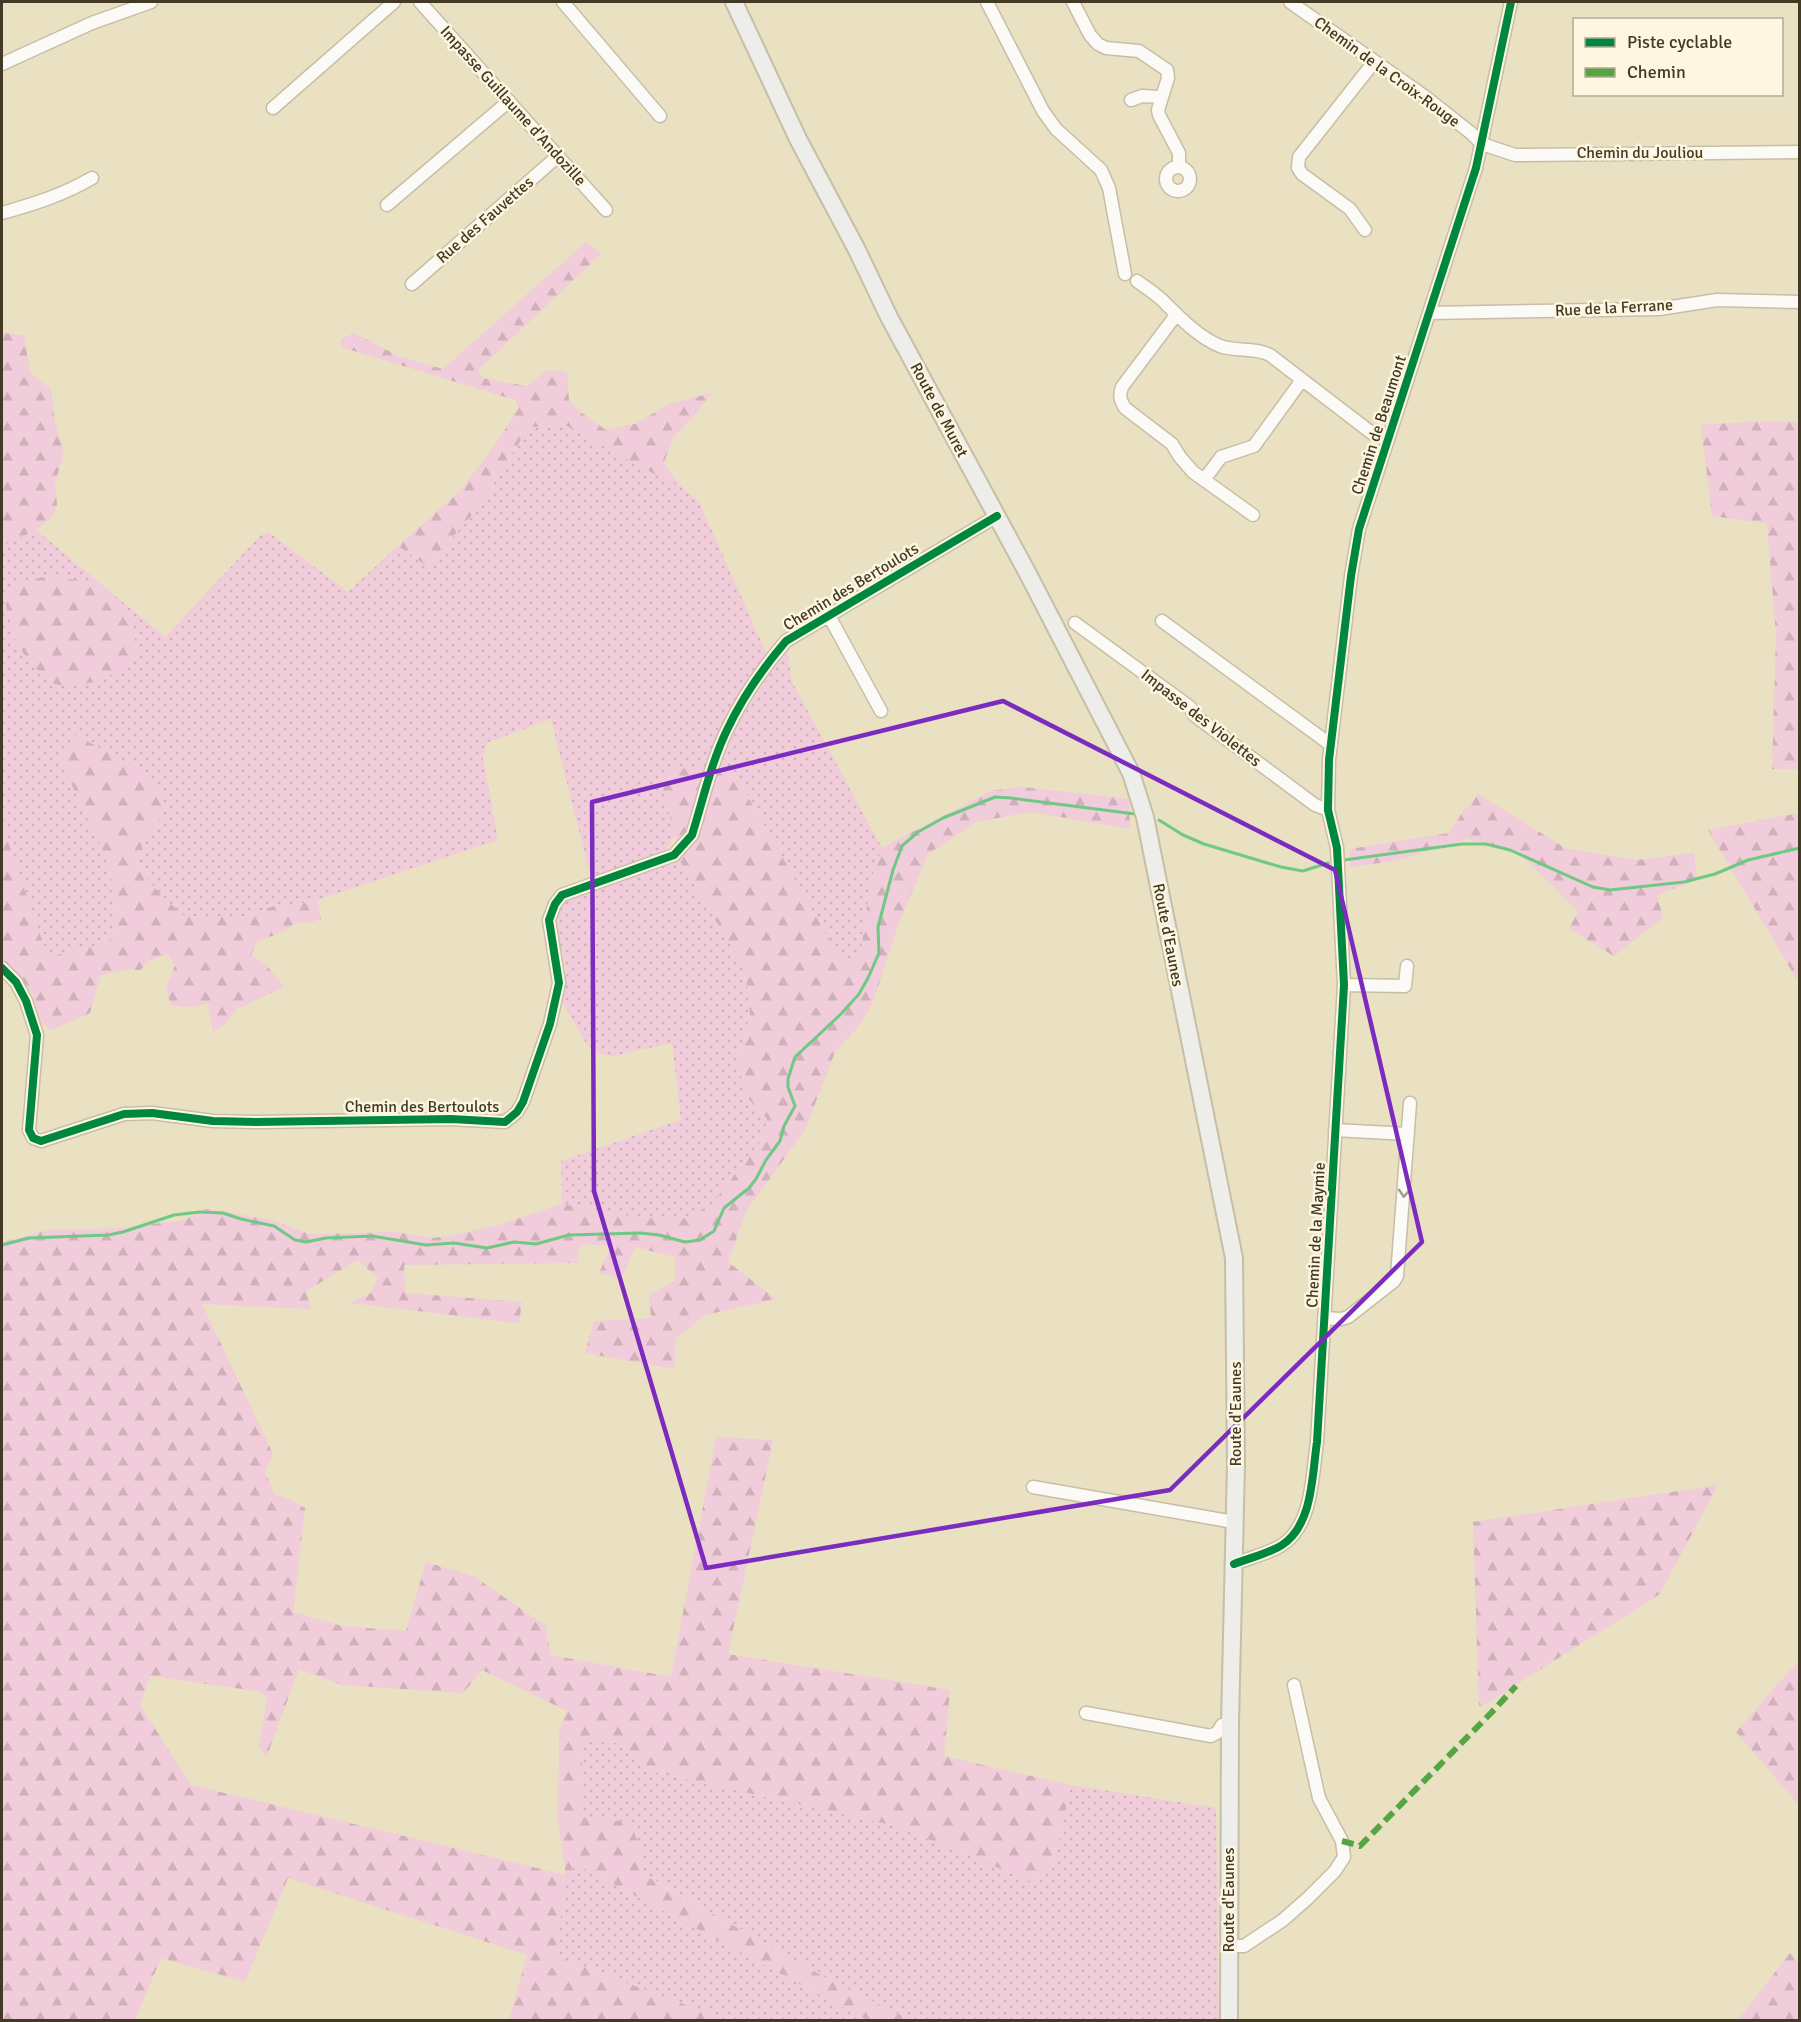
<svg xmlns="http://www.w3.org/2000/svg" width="1801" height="2022" font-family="Signika,sans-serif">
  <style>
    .grass { fill: url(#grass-dots) }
    .forest { fill: url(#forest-firs); fill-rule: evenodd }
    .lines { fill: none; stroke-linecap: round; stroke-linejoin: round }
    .stream { stroke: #6ec985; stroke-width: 3 }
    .minor-casing { stroke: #c6bea6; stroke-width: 15 }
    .secondary-casing { stroke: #c6bea6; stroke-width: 20 }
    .minor { stroke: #fcfaf6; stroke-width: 12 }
    .secondary { stroke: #edeeea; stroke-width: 16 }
    .quiet { stroke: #55a642; stroke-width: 6; stroke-dasharray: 12 6; stroke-linecap: butt }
    .cycleway-casing { stroke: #fef6e0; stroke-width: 11 }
    .cycleway { stroke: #00873e; stroke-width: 8 }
    .oneway { stroke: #9f9a8d }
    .marked { fill: none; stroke: #7b2cbf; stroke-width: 4.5; stroke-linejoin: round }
    .labels { text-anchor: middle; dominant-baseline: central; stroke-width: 5; stroke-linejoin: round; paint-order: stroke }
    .street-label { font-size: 16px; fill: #423a24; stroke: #fef6e0 }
  </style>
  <defs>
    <pattern id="grass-dots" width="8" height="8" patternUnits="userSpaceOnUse" patternTransform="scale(1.5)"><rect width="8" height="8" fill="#f1ccda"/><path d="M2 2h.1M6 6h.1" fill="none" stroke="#d0b0bb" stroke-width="1.8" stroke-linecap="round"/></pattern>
    <pattern id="forest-firs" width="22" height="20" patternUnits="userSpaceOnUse" patternTransform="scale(1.5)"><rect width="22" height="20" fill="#f1ccda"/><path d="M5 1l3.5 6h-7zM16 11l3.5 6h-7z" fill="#d0b0bb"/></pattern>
  </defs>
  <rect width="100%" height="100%" fill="#eae0c2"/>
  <path class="grass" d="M 567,426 L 667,481 L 678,483 L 699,502 L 768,657 L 708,767 L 660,777 L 675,835 L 665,851 L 591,878 L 551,719 L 486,743 L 483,759 L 498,840 L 308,903 L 277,905 L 246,916 L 184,916 C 171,904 131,873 138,853 C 142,842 152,831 159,821 L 91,745 L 74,735 L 61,762 L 109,864 L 116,931 L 107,943 L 48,957 L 5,833 L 2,801 L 2,546 L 36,530 L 165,637 L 260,536 L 268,532 L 348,592 L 398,546 L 428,566 L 479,507 L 529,427 Z
    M 787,649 L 792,682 L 882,848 L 871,880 L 860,957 L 841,963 L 732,767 L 720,767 L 739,720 Z
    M 679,859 L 745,968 L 750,1015 L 738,1058 L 745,1094 L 767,1119 L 763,1138 L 711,1205 L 678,1221 L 629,1216 L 562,1204 L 561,1161 L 681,1120 L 672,1043 L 613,1056 L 602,1055 L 587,1045 L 562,1001 L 567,972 L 556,926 L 556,913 L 566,900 Z
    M 583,1741 L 618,1743 L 646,1770 L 896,1826 L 1030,1881 L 1053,1868 L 1071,1785 L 1216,1808 L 1219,2020 L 911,2020 L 835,1983 L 639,1871 L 580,1817 Z
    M 576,1864 L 867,2020 L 721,2020 L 710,2014 L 555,1956 L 567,1876 Z"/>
  <path class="forest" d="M 586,242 L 601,254 L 478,370 L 483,378 L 526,386 L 548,370 L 567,372 L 569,401 L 582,413 L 606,430 L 635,424 L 669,404 L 712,393 L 695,415 L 672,439 L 664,463 L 678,483 L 667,481 L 567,426 L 529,427 L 479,507 L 427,566 L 398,546 L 461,490 L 494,446 L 519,408 L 515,400 L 341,347 L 342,339 L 354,333 L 400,357 L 443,369 Z
    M 2,333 L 24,335 L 30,373 L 51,389 L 55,423 L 64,453 L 55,483 L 57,505 L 53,516 L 36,530 L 2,546 Z
    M 1744,422 L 1799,422 L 1799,769 L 1772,769 L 1776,636 L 1767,523 L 1712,516 L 1701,425 Z
    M 53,576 L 97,584 L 115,600 L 132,624 L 140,652 L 120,671 L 94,682 L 67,687 L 52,683 L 32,665 L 15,641 L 5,601 L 12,587 L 25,580 Z
    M 74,734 L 140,770 L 164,796 L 159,821 L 137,854 L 137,866 L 161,895 L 184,916 L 246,916 L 277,905 L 308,903 L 318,899 L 321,919 L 312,922 L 296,923 L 284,931 L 257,942 L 251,955 L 267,966 L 284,987 L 237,1009 L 224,1025 L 213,1032 L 208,1003 L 193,1007 L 171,1006 L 166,988 L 175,965 L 167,954 L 151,960 L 140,970 L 123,970 L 101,975 L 90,1013 L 51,1030 L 41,1023 L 31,991 L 2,958 L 2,801 L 5,833 L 48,957 L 107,943 L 116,931 L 109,864 L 61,762 Z
    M 731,767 L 842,962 L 860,957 L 871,880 L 882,848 L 990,791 L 1023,787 L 1129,799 L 1130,829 L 1031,812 L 976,822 L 928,854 L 899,923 L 873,1002 L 858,1027 L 835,1052 L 805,1130 L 746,1211 L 728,1262 L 776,1299 L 705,1315 L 676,1338 L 674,1369 L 585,1353 L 594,1321 L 651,1318 L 649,1295 L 675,1281 L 675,1257 L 635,1247 L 621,1279 L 599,1273 L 611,1246 L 581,1244 L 577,1263 L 404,1265 L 405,1293 L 522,1302 L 519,1323 L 350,1303 L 371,1293 L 378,1278 L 358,1260 L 306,1291 L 311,1309 L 202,1304 L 273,1454 L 265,1472 L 275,1495 L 291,1500 L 305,1508 L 293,1612 L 342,1626 L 406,1631 L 426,1562 L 475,1577 L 546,1626 L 550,1655 L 671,1677 L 716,1437 L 773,1440 L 728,1654 L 950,1690 L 944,1756 L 1071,1785 L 1053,1868 L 1030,1881 L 896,1826 L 646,1770 L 618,1743 L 583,1741 L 580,1817 L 629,1822 L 643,1853 L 639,1872 L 835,1983 L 911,2020 L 867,2020 L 576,1864 L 567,1876 L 555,1956 L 710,2014 L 721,2020 L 509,2020 L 527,1955 L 288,1878 L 245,1982 L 161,1958 L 135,2020 L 2,2020 L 2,1242 L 48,1230 L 122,1228 L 184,1220 L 206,1209 L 267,1219 L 311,1234 L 396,1232 L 432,1238 L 455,1235 L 502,1224 L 562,1204 L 629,1216 L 678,1221 L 711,1205 L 763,1138 L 767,1119 L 745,1095 L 738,1058 L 750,1015 L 745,969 L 679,859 L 675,835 L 660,777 L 676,769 ZM 299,1669 L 342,1685 L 463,1693 L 482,1670 L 567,1711 L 559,1731 L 558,1821 L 566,1875 L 191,1785 L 140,1705 L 150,1676 L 256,1691 L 267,1696 L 259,1746 L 266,1758 Z
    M 1478,794 L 1565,848 L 1637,860 L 1694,853 L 1697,880 L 1657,895 L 1663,918 L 1614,956 L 1569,929 L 1578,911 L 1518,852 L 1468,839 L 1394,861 L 1350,867 L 1350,849 L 1449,833 L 1464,810 L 1471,805 Z
    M 1799,813 L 1800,813 L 1799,983 L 1708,830 Z
    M 1718,1485 L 1660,1594 L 1479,1708 L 1473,1522 Z
    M 1799,1660 L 1799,1805 L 1736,1732 Z
    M 1790,1953 L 1799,1964 L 1799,2020 L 1738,2020 Z"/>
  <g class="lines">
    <path class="stream" d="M 1159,820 L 1183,835 L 1204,844 L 1281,867 L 1303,871 L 1328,863
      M 1344,860 L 1462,844 L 1486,844 L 1510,850 L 1593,887 L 1610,890 L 1684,882 L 1715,874 L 1748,860 L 1800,848
      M 2,1245 L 29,1238 L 108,1235 L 123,1232 L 174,1215 L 200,1212 L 223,1213 L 241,1219 L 274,1226 L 295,1240 L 306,1242 L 326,1238 L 372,1236 L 426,1245 L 454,1243 L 487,1248 L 514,1242 L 536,1244 L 569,1235 L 640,1233 L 659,1235 L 685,1242 L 700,1240 L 714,1231 L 724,1208 L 749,1188 L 756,1179 L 766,1160 L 780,1141 L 784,1126 L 795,1106 L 788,1087 L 788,1079 L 795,1057 L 841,1014 L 859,994 L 868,978 L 879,953 L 878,927 L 893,870 L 902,846 L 918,832 L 943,818 L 995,797 L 1011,798 L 1135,814"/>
    <defs>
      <path id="minor" d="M 420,2 L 606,210
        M 563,2 L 660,116
        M 987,2 L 1043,111 L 1056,129 L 1101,170 L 1109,188 L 1125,274
        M 1073,2 L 1090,35 L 1098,44 L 1106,48 L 1139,51 L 1167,70 L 1168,78 L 1158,110 L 1159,115 L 1179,153 L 1179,167
        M 1290,2 L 1424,96 L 1471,133 L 1482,144 L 1515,155 L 1800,152
        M 2,64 L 92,23 L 151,2
        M 1131,100 L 1142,96 L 1161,97
        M 273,108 L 394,2
        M1166 179a12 12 0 1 1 24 0a12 12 0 1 1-24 0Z
        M 387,205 L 509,101
        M 2,213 C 34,204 63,195 92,178
        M 1365,230 L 1350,209 L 1302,174 L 1298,168 L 1299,157 L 1374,62
        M 1137,281 C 1146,288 1158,295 1166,304 C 1181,319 1200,338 1220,346 C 1237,352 1254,347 1270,355 L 1373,434 L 1389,437
        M 412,284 L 558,156
        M 1429,313 L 1659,309 L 1717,300 L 1800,302
        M 1176,315 L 1122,387 C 1119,396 1120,400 1125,408 L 1172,444 L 1180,457 L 1193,472 L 1253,515
        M 1204,480 L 1221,457 L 1254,446 L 1302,380
        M 829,616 L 881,711
        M 1162,621 L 1331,745
        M 1075,623 L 1190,707 L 1194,715 L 1315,805 L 1328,810
        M 2,968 L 16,982 L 26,1001 L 37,1035 L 29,1130 L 33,1138 L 41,1141 L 124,1114 L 152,1113 L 213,1121 L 256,1122 L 451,1119 L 505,1122 L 517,1112 L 523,1102 L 550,1024 L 559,983 L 549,920 L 555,904 L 562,895 L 674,855 L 692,835 C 703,800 711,763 727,730 C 742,698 763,668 786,641 L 997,516
        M 1344,985 L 1405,986 L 1407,966
        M 1335,1130 L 1408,1134
        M 1324,1318 L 1341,1319 L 1348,1317 L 1394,1281 L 1397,1276 L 1410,1103
        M 1033,1487 L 1234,1522
        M 1234,1564 C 1249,1558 1268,1554 1282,1545 C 1313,1525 1312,1475 1317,1442 L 1344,985 L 1337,848 L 1328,810 L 1329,760 L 1351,576 L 1359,529 L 1476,168 L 1511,2
        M 1086,1713 L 1211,1736 L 1218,1732 L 1222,1725 L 1230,1723
        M 1229,1946 L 1244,1946 L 1283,1920 L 1308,1898 L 1335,1871 L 1344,1857 L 1342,1841 L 1319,1798 L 1294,1685"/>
      <path id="secondary" d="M 734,2 L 798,139 L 857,250 L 889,317 L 1027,572 L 1131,773 L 1145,817 L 1234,1258 L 1236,1464 L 1230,1723 L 1229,2020"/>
    </defs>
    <use href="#minor" class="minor-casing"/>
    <use href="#secondary" class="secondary-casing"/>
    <use href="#minor" class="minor"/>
    <use href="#secondary" class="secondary"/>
    <path class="quiet" d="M 1342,1841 L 1360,1846 L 1491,1713 L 1516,1686"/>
    <defs>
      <path id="cycleway" d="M 2,968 L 16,982 L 26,1001 L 37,1035 L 29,1130 L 33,1138 L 41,1141 L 124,1114 L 152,1113 L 213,1121 L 256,1122 L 451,1119 L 505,1122 L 517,1112 L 523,1102 L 550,1024 L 559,983 L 549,920 L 555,904 L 562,895 L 674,855 L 692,835 C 703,800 711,763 727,730 C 742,698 763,668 786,641 L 997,516
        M 1234,1564 C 1249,1558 1268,1554 1282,1545 C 1313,1525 1312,1475 1317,1442 L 1344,985 L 1337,848 L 1328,810 L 1329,760 L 1351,576 L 1359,529 L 1476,168 L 1511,2"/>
    </defs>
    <use href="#cycleway" class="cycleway-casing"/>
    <use href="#cycleway" class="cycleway"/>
  </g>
  <defs><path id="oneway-chevron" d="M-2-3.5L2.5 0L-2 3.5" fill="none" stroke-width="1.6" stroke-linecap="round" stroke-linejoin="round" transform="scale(1.5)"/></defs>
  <use class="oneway" href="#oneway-chevron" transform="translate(1404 1193) rotate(94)"/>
  <path class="marked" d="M 1003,701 L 1335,870 L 1422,1242 L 1170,1490 L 706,1568 L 594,1191 L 592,802 Z"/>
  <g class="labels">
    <g class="street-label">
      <text transform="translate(1387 72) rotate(36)">Chemin de la Croix-Rouge</text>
      <text transform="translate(513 106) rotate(48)">Impasse Guillaume d'Andozille</text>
      <text x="1640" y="153">Chemin du Jouliou</text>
      <text transform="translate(485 220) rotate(-41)">Rue des Fauvettes</text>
      <text transform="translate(1614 308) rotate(-3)">Rue de la Ferrane</text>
      <text transform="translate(939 410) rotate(62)">Route de Muret</text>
      <text transform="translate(1379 425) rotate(-72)">Chemin de Beaumont</text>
      <text transform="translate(851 587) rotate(-31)">Chemin des Bertoulots</text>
      <text transform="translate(1201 718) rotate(38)">Impasse des Violettes</text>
      <text transform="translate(1168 935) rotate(79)">Route d'Eaunes</text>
      <text x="422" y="1107">Chemin des Bertoulots</text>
      <text transform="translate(1316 1235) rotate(-87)">Chemin de la Maymie</text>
      <text transform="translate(1236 1414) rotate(-90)">Route d'Eaunes</text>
      <text transform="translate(1229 1900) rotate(-90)">Route d'Eaunes</text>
    </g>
  </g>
  <rect width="1801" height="2022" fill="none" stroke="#423a24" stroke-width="6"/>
  <rect x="1573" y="18" width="210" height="78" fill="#fef6e0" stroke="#b3ab95" stroke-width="1.5"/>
  <rect x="1585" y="38" width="30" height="9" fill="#00873e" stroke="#b3ab95" stroke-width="1.5"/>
  <text x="1627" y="48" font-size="18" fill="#423a24">Piste cyclable</text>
  <rect x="1585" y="68" width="30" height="9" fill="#55a642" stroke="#b3ab95" stroke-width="1.5"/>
  <text x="1627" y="78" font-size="18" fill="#423a24">Chemin</text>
</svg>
